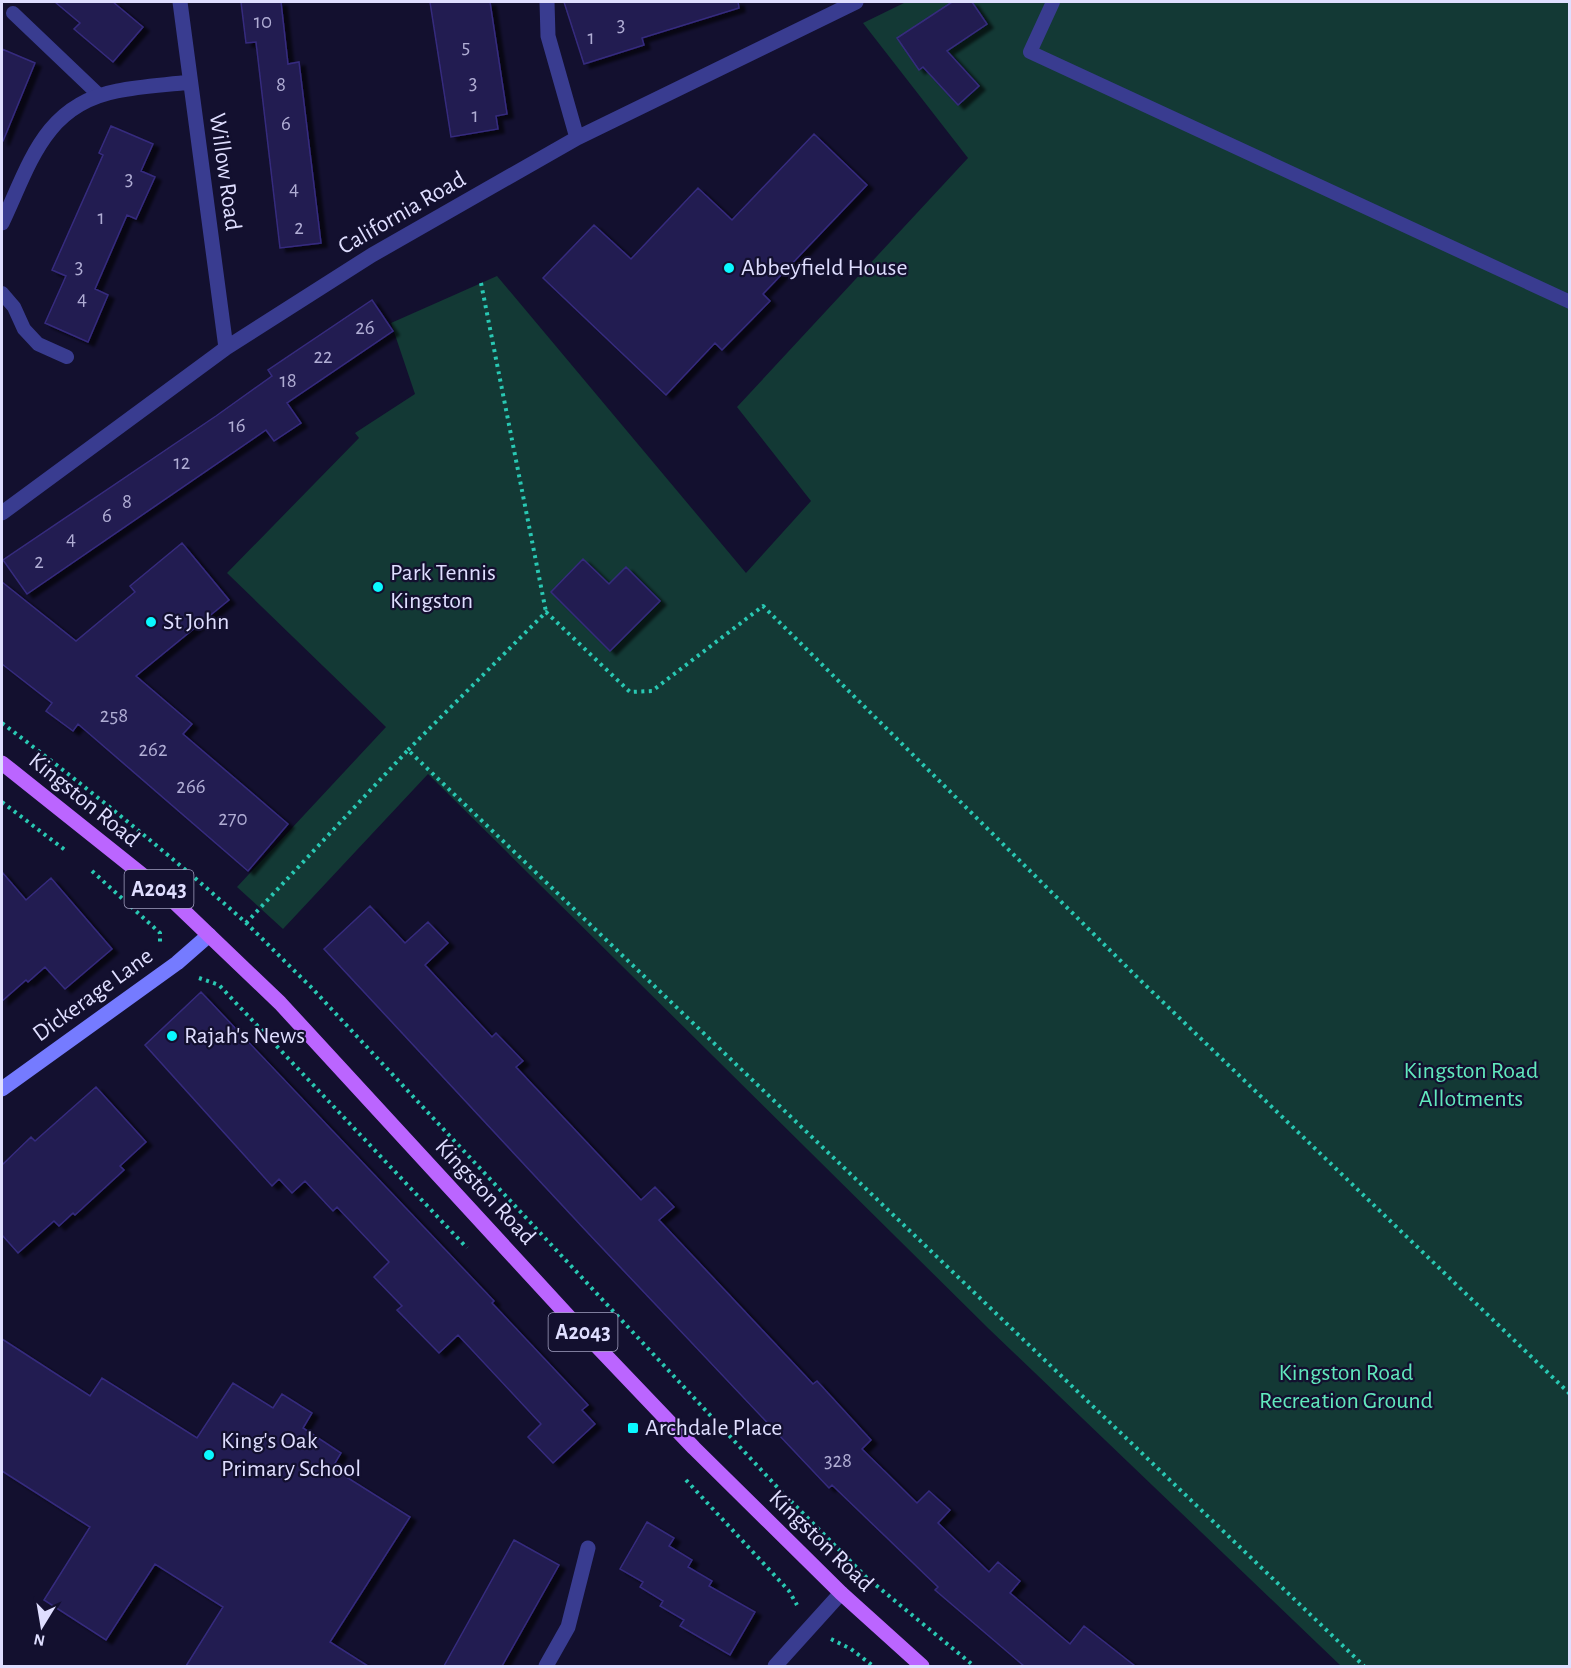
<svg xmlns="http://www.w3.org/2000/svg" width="1571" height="1668" font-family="'Alegreya Sans',sans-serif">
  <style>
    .green { fill: #133935 }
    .building { fill: #221b51; stroke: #362c7e; stroke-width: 1.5; filter: url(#shadow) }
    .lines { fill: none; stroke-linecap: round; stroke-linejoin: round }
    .path { stroke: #29c8b3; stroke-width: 4; stroke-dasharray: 3 4.5; stroke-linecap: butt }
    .lane { stroke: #393c90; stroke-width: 14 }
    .street { stroke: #393c90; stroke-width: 15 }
    .secondary { stroke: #757bff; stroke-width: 15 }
    .primary { stroke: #bb65ff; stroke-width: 15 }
    .poi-dot { fill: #0af8ff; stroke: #13102f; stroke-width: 2 }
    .labels { text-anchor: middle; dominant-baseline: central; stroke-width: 4.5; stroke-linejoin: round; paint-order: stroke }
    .number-label { font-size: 21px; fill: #b0add4 }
    .shield { fill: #13102f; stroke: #a2a0c1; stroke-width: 1.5 }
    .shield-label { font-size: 22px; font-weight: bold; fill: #dfdeff }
    .street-label { font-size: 24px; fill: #dfdeff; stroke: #13102f }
    .poi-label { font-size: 24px; fill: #dfdeff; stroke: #13102f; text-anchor: start }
    .park-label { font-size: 24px; fill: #61e8bd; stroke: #13102f }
  </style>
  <defs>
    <filter id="shadow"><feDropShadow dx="6" dy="4" stdDeviation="1.5" flood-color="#0009"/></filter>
  </defs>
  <rect width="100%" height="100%" fill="#13102f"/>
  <path class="green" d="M 906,2 L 1569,2 L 1569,1666 L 1341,1666 L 989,1329 L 428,774 L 283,929 L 237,887 L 386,727 L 227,573 L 359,438 L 355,433 L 415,394 L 391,323 L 497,276 L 746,573 L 811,501 L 737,407 L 968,158 L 863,23 Z"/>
  <path class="building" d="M 55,2 L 113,2 L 143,27 L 113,62 L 74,29 L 80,23 Z
    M 241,2 L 281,2 L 288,64 L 299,62 L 321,243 L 280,248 L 256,42 L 246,43 Z
    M 430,2 L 490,2 L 507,114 L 496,116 L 498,129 L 451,137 Z
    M 564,2 L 738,2 L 739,8 L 642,38 L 644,45 L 584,64 Z
    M 952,2 L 972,2 L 987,24 L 947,51 L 979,86 L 958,105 L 923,67 L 919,70 L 897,38 Z
    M 2,49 L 35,63 L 3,141 L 2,141 Z
    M 111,126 L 153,144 L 141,171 L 155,177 L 136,219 L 127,215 L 95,289 L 108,295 L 88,342 L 45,323 L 66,276 L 52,270 L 103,155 L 99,153 Z
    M 814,134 L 867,185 L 763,294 L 770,301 L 722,350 L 715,343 L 666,395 L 543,278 L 594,225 L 631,259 L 698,188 L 732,220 Z
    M 372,300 L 393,331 L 287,403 L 301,423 L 274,441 L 266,430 L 27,594 L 3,560 L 216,416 L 272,376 L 268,370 Z
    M 182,543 L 229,600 L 136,676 L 192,724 L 183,734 L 288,824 L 248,871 L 78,724 L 73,731 L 46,711 L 52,703 L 2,664 L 2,582 L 76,641 L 135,592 L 130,586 Z
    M 583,559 L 609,584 L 626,567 L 660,601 L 610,651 L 551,592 Z
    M 2,872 L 26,900 L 51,878 L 112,949 L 65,989 L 45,967 L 28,982 L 26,980 L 2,1001 Z
    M 370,906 L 405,943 L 428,922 L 448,943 L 425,965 L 492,1037 L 496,1033 L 523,1061 L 516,1067 L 641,1200 L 655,1187 L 674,1207 L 659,1220 L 813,1384 L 817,1381 L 871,1440 L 862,1449 L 917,1503 L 929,1491 L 950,1510 L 938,1523 L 989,1572 L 998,1562 L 1020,1581 L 1010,1593 L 1070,1644 L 1084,1626 L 1135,1666 L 1024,1666 L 935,1590 L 938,1587 L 832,1485 L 829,1488 L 588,1233 L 324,949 Z
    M 201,992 L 494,1301 L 492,1303 L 588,1405 L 582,1410 L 595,1424 L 553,1463 L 528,1437 L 541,1424 L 458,1335 L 439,1353 L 397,1310 L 402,1306 L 374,1277 L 389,1262 L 337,1207 L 333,1211 L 305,1181 L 292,1193 L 279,1179 L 272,1186 L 145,1045 Z
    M 96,1087 L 146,1142 L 120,1166 L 124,1170 L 75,1215 L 73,1213 L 59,1226 L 54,1221 L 18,1253 L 2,1235 L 2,1165 L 31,1137 L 35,1141 Z
    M 2,1339 L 90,1396 L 102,1378 L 197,1438 L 233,1383 L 273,1408 L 282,1394 L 312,1413 L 303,1428 L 341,1453 L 332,1468 L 410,1517 L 330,1642 L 368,1666 L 186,1666 L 223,1607 L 155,1564 L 106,1640 L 44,1600 L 90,1527 L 2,1471 Z
    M 647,1522 L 674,1538 L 669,1546 L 692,1560 L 688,1567 L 712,1581 L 709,1586 L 755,1612 L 730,1655 L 680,1626 L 684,1620 L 660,1606 L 663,1601 L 640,1587 L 643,1582 L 620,1569 Z
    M 514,1540 L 559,1565 L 502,1666 L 444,1666 Z"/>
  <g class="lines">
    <path class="path" d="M 481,283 L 546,612
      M 2,723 C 85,786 167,852 245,922 C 267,943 288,965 310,986 L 779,1489 L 866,1577 L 974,1666
      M 408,750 L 546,612 L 630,692 L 652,691 L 763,606 L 1140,980 L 1570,1394
      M 2,802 L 65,850
      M 92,871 L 160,933 L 160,944
      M 246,923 L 408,750 L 1364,1666
      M 199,978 L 219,985 L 467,1248
      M 686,1480 L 789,1591 L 797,1605
      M 831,1639 L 851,1649 L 873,1666"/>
    <path class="lane" d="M 1053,2 L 1030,52 L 1570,302
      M 13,13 L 99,95
      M 2,293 L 14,307 L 24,329 L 38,344 L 67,357"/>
    <path class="street" d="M 180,2 L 226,348
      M 547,2 L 548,36 L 577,138
      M 2,223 C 30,164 44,105 117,91 C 141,86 166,85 190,82
      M 2,513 L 226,348 L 372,255 L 577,138 L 856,2
      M 546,1666 L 568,1627 L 588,1548
      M 775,1666 L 841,1593"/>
    <path class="secondary" d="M 2,1089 L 177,963 L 209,935"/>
    <path class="primary" d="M 2,763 L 165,893 L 280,1003 L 569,1317 L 694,1448 L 841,1593 L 922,1666"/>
  </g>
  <g class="poi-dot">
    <circle cx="729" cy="268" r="6"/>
    <circle cx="378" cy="587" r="6"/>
    <circle cx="151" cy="622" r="6"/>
    <circle cx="172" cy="1036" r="6"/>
    <rect x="627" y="1422" width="12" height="12" rx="3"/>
    <circle cx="209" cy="1455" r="6"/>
  </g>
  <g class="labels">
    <g class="number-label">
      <text x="263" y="21">10</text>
      <text x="621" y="24">3</text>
      <text x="591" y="37">1</text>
      <text x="466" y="46">5</text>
      <text x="473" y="82">3</text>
      <text x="281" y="84">8</text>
      <text x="475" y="115">1</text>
      <text x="286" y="123">6</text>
      <text x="129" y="178">3</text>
      <text x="294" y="188">4</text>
      <text x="101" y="217">1</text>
      <text x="299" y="227">2</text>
      <text x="79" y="266">3</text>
      <text x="82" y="298">4</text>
      <text x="365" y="327">26</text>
      <text x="323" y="356">22</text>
      <text x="288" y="380">18</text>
      <text x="237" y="425">16</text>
      <text x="182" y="462">12</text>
      <text x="127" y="501">8</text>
      <text x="107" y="515">6</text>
      <text x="71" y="538">4</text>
      <text x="39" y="561">2</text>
      <text x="114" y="715">258</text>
      <text x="153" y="749">262</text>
      <text x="191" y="786">266</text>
      <text x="233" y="818">270</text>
      <text x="838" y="1460">328</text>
    </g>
    <g class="shield">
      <rect x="124.5" y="870" width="69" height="38" rx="4.5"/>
      <rect x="548.5" y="1313" width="69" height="38" rx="4.5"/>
    </g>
    <g class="shield-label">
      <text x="159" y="889">A2043</text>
      <text x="583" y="1332">A2043</text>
    </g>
    <g class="street-label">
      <text transform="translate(225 172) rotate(82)">Willow Road</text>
      <text transform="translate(402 213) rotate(-30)">California Road</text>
      <text transform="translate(84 800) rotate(39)">Kingston Road</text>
      <text transform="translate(93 995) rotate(-36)">Dickerage Lane</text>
      <text transform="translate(485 1192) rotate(47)">Kingston Road</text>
      <text transform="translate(821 1541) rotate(44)">Kingston Road</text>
    </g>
    <g class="poi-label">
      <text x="741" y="268">Abbeyfield House</text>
      <text x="390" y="573">Park Tennis<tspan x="390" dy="28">Kingston</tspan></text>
      <text x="163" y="622">St John</text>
      <text x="184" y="1036">Rajah's News</text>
      <text x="645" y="1428">Archdale Place</text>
      <text x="221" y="1441">King's Oak<tspan x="221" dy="28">Primary School</tspan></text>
    </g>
    <g class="park-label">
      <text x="1471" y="1071">Kingston Road<tspan x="1471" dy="28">Allotments</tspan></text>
      <text x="1346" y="1373">Kingston Road<tspan x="1346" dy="28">Recreation Ground</tspan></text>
    </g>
  </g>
  <rect width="1571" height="1668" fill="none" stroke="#dfdeff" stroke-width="6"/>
  <g transform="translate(42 1626) rotate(191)" stroke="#13102f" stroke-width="4.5" paint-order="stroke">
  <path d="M0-4.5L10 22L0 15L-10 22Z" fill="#dfdeff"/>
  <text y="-9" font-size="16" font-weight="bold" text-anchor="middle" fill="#dfdeff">N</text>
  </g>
</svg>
